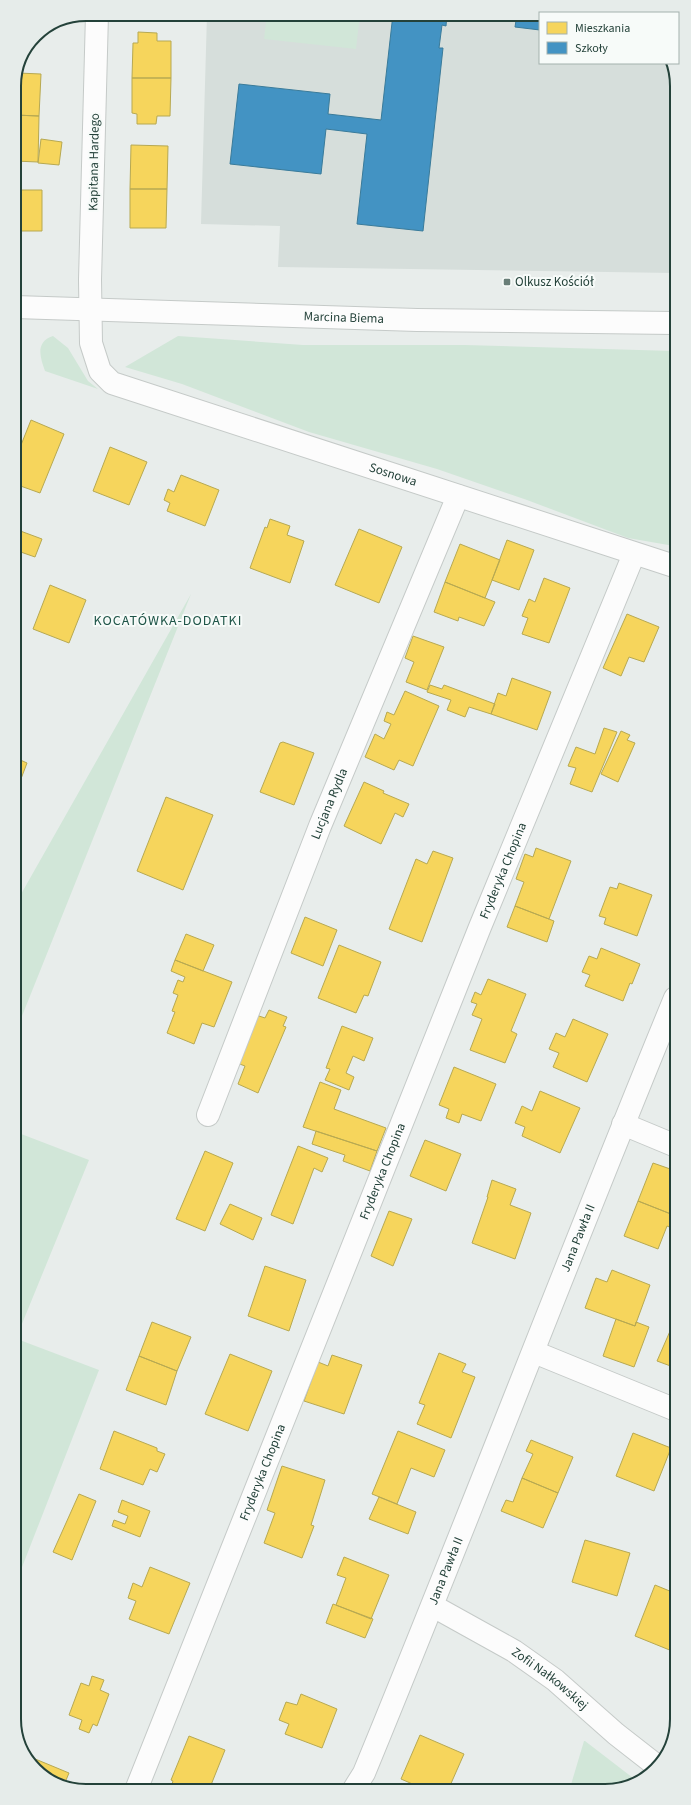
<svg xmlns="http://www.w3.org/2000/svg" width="691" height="1805" font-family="'Source Sans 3',sans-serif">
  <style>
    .built { fill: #d6dedb }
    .green { fill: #d1e6d8 }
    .homes { fill: #f6d55c; stroke: #b7a952 }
    .schools { fill: #4393c3; stroke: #3a7b9a }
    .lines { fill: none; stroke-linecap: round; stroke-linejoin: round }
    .minor-casing { stroke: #c5cac8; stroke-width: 24 }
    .minor { stroke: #fcfcfc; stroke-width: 22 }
    .poi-dot { fill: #697e78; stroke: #f7fbf9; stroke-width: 1.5 }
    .labels { text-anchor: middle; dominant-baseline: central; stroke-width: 4; stroke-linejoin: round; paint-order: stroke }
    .street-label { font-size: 13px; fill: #24423a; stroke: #f7fbf9 }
    .poi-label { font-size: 13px; fill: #24423a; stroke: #f7fbf9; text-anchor: start }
    .neighbourhood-label { font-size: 14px; letter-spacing: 1px; fill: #1f5548; stroke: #f7fbf9 }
    .rim { fill: none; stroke: #24423a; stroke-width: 2 }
  </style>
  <rect width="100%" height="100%" fill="#e8edeb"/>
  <path class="built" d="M 207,14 L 540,14 L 540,63 L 673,63 L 674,273 L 278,267 L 280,226 L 201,224 Z"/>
  <path class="green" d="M 267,14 L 360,14 L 356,49 L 264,39 Z
    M 53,336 L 68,348 L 88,381 L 98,389 L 45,371 C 40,357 35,342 53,336 Z
    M 178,336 L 303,345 L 465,345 L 674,351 L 674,546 L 628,538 L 527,500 L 437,469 L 309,432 L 182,384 L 125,367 Z
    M 191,594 L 16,1031 L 16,903 Z
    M 16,1132 L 89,1160 L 17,1336 Z
    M 17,1339 L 99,1370 L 17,1580 Z
    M 584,1741 L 585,1741 L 637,1781 L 628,1787 L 570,1788 Z"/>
  <path class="homes" d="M 138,32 L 157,33 L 157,41 L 171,41 L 171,78 L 132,78 L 133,43 L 138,43 Z
    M 18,73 L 41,74 L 39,116 L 14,115 L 14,81 Z
    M 132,78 L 171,78 L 170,116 L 157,116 L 156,124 L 137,124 L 137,114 L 132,113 Z
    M 14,115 L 39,116 L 38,162 L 14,161 Z
    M 41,139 L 62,142 L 59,165 L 38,163 Z
    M 131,145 L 168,146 L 167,189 L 130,189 Z
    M 130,189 L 167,189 L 166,228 L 130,228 Z
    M 14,190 L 42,190 L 42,231 L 14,231 Z
    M 31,420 L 64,434 L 40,493 L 15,484 L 15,460 Z
    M 110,447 L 147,462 L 129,505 L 93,491 Z
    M 181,475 L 219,490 L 205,526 L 167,511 L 170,503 L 164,500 L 168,489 L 174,492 Z
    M 270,519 L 290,526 L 287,535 L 304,541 L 290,583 L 250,568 L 265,527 L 267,528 Z
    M 15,529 L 42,539 L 35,557 L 15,550 Z
    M 359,529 L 402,547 L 379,603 L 335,585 Z
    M 507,540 L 534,550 L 519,590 L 492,580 Z
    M 460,544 L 500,560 L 485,598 L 445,582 Z
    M 544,578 L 570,588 L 549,643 L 522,634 L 528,618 L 522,616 L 529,599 L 535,602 Z
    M 445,582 L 495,602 L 484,626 L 459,617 L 458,621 L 434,612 Z
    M 50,585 L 86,600 L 69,643 L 33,629 Z
    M 627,614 L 659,627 L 644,662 L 629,657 L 621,676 L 603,668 Z
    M 413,636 L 444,647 L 427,690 L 406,682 L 414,662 L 405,658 Z
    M 512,678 L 551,692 L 537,730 L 491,714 L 498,693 L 506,696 Z
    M 430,685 L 442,689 L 444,685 L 495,704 L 491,714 L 469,707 L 465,717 L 447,710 L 451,700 L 427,692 Z
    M 405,691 L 439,706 L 413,766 L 399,760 L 394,770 L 365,757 L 375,734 L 384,739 L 391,724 L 384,721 L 387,712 L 394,715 Z
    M 604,728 L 617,732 L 592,792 L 570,784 L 576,768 L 568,766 L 576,747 L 595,754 Z
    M 621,731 L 630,735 L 627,740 L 635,743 L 618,782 L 601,774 Z
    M 283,742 L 314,753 L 294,805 L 260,792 L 280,743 Z
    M 16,758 L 27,763 L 16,792 Z
    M 364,782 L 384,791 L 383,793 L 409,804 L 403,817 L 395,813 L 381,844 L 344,826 Z
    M 166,797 L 213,815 L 183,890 L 137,871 Z
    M 536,848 L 571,861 L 549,919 L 515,906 L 524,882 L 516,879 L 525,854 L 533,857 Z
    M 433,851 L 453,858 L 422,942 L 389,929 L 416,859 L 427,864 Z
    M 619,883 L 652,895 L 637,936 L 604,924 L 606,918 L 599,916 L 610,887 L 617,889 Z
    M 515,906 L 554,921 L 547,942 L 507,927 Z
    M 305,917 L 337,930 L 323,966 L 291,953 Z
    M 186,934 L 214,945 L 203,971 L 175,960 Z
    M 339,945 L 381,962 L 368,996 L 364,995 L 356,1013 L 318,998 Z
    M 601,948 L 640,964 L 632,984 L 630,983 L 623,1001 L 585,986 L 590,975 L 582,972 L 589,956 L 597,959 Z
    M 175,960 L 232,982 L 214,1027 L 202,1023 L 194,1044 L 167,1033 L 175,1012 L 172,1011 L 178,995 L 173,993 L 178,980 L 183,982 L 185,977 L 171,971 Z
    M 488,979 L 526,994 L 511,1031 L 517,1034 L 505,1063 L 470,1050 L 482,1019 L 472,1015 L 477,1004 L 471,1002 L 475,992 L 481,995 Z
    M 269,1010 L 287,1017 L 283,1026 L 286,1027 L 258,1093 L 238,1084 L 245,1066 L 237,1063 L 256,1015 L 265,1018 Z
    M 573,1019 L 608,1034 L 587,1082 L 553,1067 L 559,1053 L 549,1049 L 556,1033 L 565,1037 Z
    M 342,1026 L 373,1038 L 364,1061 L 353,1056 L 346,1073 L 354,1077 L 349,1090 L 325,1080 L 330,1069 L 326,1068 Z
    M 454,1067 L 496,1084 L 481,1121 L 462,1114 L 459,1123 L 446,1118 L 449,1109 L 439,1105 Z
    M 320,1082 L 341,1090 L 334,1109 L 386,1128 L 377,1151 L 303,1127 Z
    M 540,1091 L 580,1108 L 560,1153 L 522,1136 L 525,1127 L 515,1123 L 522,1106 L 532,1111 Z
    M 316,1131 L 377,1151 L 370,1171 L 343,1161 L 345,1155 L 312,1144 Z
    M 425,1140 L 461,1154 L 446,1191 L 410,1176 Z
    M 298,1146 L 328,1158 L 322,1172 L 314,1168 L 293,1224 L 271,1215 Z
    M 205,1151 L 233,1163 L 205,1231 L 176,1219 Z
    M 653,1163 L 676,1171 L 676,1216 L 638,1201 Z
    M 492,1180 L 516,1189 L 510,1205 L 531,1213 L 515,1259 L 472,1243 L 488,1197 L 487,1197 Z
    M 638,1201 L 676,1216 L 672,1228 L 667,1226 L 658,1249 L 624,1236 Z
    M 230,1204 L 262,1218 L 253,1240 L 220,1224 Z
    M 389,1211 L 412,1219 L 393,1266 L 371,1256 Z
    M 265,1266 L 306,1280 L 289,1331 L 248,1316 Z
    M 612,1270 L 650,1285 L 635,1326 L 585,1308 L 596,1278 L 607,1282 Z
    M 616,1319 L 635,1326 L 636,1322 L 649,1327 L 634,1367 L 603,1356 Z
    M 152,1322 L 191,1337 L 177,1371 L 139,1356 Z
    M 674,1322 L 676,1323 L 676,1368 L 657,1361 Z
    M 439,1353 L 466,1364 L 462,1372 L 475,1377 L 451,1438 L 417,1424 L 425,1405 L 419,1403 Z
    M 230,1354 L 272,1371 L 248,1431 L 205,1414 Z
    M 332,1355 L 362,1365 L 344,1414 L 304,1401 L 318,1362 L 328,1366 Z
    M 139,1356 L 177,1371 L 166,1405 L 126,1390 Z
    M 114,1431 L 157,1448 L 157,1451 L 165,1454 L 157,1472 L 150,1469 L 143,1485 L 100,1469 Z
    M 398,1431 L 445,1450 L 434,1477 L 411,1468 L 397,1504 L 372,1494 Z
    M 633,1433 L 671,1448 L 654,1491 L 616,1476 Z
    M 531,1440 L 573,1457 L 558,1493 L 522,1478 L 533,1454 L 526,1451 Z
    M 282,1466 L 325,1480 L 311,1525 L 314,1526 L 302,1558 L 264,1543 L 275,1513 L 267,1510 Z
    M 522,1478 L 558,1493 L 543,1528 L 501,1511 L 506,1500 L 513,1502 Z
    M 79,1494 L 96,1501 L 72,1560 L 53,1552 Z
    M 379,1497 L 416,1512 L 408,1534 L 369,1519 Z
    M 122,1500 L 150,1511 L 140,1537 L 112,1526 L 114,1520 L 125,1524 L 128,1516 L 118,1512 Z
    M 585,1540 L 630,1553 L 617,1596 L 572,1582 Z
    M 344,1557 L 389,1575 L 371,1619 L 336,1605 L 346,1578 L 337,1575 Z
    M 150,1567 L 190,1583 L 169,1634 L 129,1619 L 136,1601 L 128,1598 L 133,1583 L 142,1587 Z
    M 655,1585 L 677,1594 L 677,1653 L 635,1636 Z
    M 333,1604 L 373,1619 L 365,1638 L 326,1623 Z
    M 92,1676 L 104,1680 L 100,1690 L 109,1694 L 97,1726 L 93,1724 L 89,1733 L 79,1729 L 82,1720 L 69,1715 L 81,1683 L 89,1686 Z
    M 301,1694 L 337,1709 L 322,1748 L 285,1734 L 289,1724 L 279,1720 L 286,1702 L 297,1705 Z
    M 420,1735 L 464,1754 L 449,1788 L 424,1789 L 401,1779 Z
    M 189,1736 L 225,1750 L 209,1790 L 170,1790 L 173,1781 L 171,1780 Z
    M 28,1756 L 69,1773 L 64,1785 L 42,1776 Z"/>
  <path class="schools" d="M 393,14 L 447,14 L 446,26 L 442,25 L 439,48 L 443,48 L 423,231 L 357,224 L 367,134 L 326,129 L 321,174 L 230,164 L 239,84 L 330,94 L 328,114 L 381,120 Z
    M 517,14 L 540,14 L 540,30 L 515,27 Z"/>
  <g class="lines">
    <defs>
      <g id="minor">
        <path id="s1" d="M 97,14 L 90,280 L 91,343 L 100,371 L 112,383 L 674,566"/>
        <path id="s2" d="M 15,307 L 417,320 L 674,323"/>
        <path id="s3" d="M 208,1115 L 320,826 L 458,496"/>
        <path d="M 623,1124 L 676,1146"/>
        <path d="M 534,1352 L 676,1410"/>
        <path id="s4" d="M 433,1606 L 514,1651 L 555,1680 L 616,1734 L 657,1766"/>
        <path id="s5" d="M 354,1789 L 364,1773 C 470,1516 569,1255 675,998"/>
        <path id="s6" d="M 136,1790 L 480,927 L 634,554"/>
      </g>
    </defs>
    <use href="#minor" class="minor-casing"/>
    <use href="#minor" class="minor"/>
  </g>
  <rect class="poi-dot" x="503" y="278" width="8" height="8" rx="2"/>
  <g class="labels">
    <g class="street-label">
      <text transform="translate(94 162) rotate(-89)">Kapitana Hardego</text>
      <text stroke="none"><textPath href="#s2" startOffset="329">Marcina Biema</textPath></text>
      <text stroke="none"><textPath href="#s1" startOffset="671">Sosnowa</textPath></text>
      <text stroke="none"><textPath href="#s3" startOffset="334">Lucjana Rydla</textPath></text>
      <text stroke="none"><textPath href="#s6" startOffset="990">Fryderyka Chopina</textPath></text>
      <text stroke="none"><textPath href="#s6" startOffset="666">Fryderyka Chopina</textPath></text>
      <text stroke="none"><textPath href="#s5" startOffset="595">Jana Pawła II</textPath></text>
      <text stroke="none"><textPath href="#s6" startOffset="342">Fryderyka Chopina</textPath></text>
      <text stroke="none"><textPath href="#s5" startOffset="237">Jana Pawła II</textPath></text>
      <text stroke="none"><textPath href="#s4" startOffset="138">Zofii Nałkowskiej</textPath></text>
    </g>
    <g class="poi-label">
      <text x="515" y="282">Olkusz Kościół</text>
    </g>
    <g class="neighbourhood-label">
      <text x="168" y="621">KOCATÓWKA-DODATKI</text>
    </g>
  </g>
  <path d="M0 0H691V1805H0ZM86 21H605A65 65 0 0 1 670 86V1719A65 65 0 0 1 605 1784H86A65 65 0 0 1 21 1719V86A65 65 0 0 1 86 21Z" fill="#e6ecea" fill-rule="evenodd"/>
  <path class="rim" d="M86 21H605A65 65 0 0 1 670 86V1719A65 65 0 0 1 605 1784H86A65 65 0 0 1 21 1719V86A65 65 0 0 1 86 21Z"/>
  <rect x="539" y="12" width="140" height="52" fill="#f7fbf9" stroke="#a3b1ad"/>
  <rect x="547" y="22" width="20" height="12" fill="#f6d55c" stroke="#a3b1ad"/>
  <text x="575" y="32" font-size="12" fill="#24423a">Mieszkania</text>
  <rect x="547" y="42" width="20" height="12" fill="#4393c3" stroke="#a3b1ad"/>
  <text x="575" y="52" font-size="12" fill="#24423a">Szkoły</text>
</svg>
